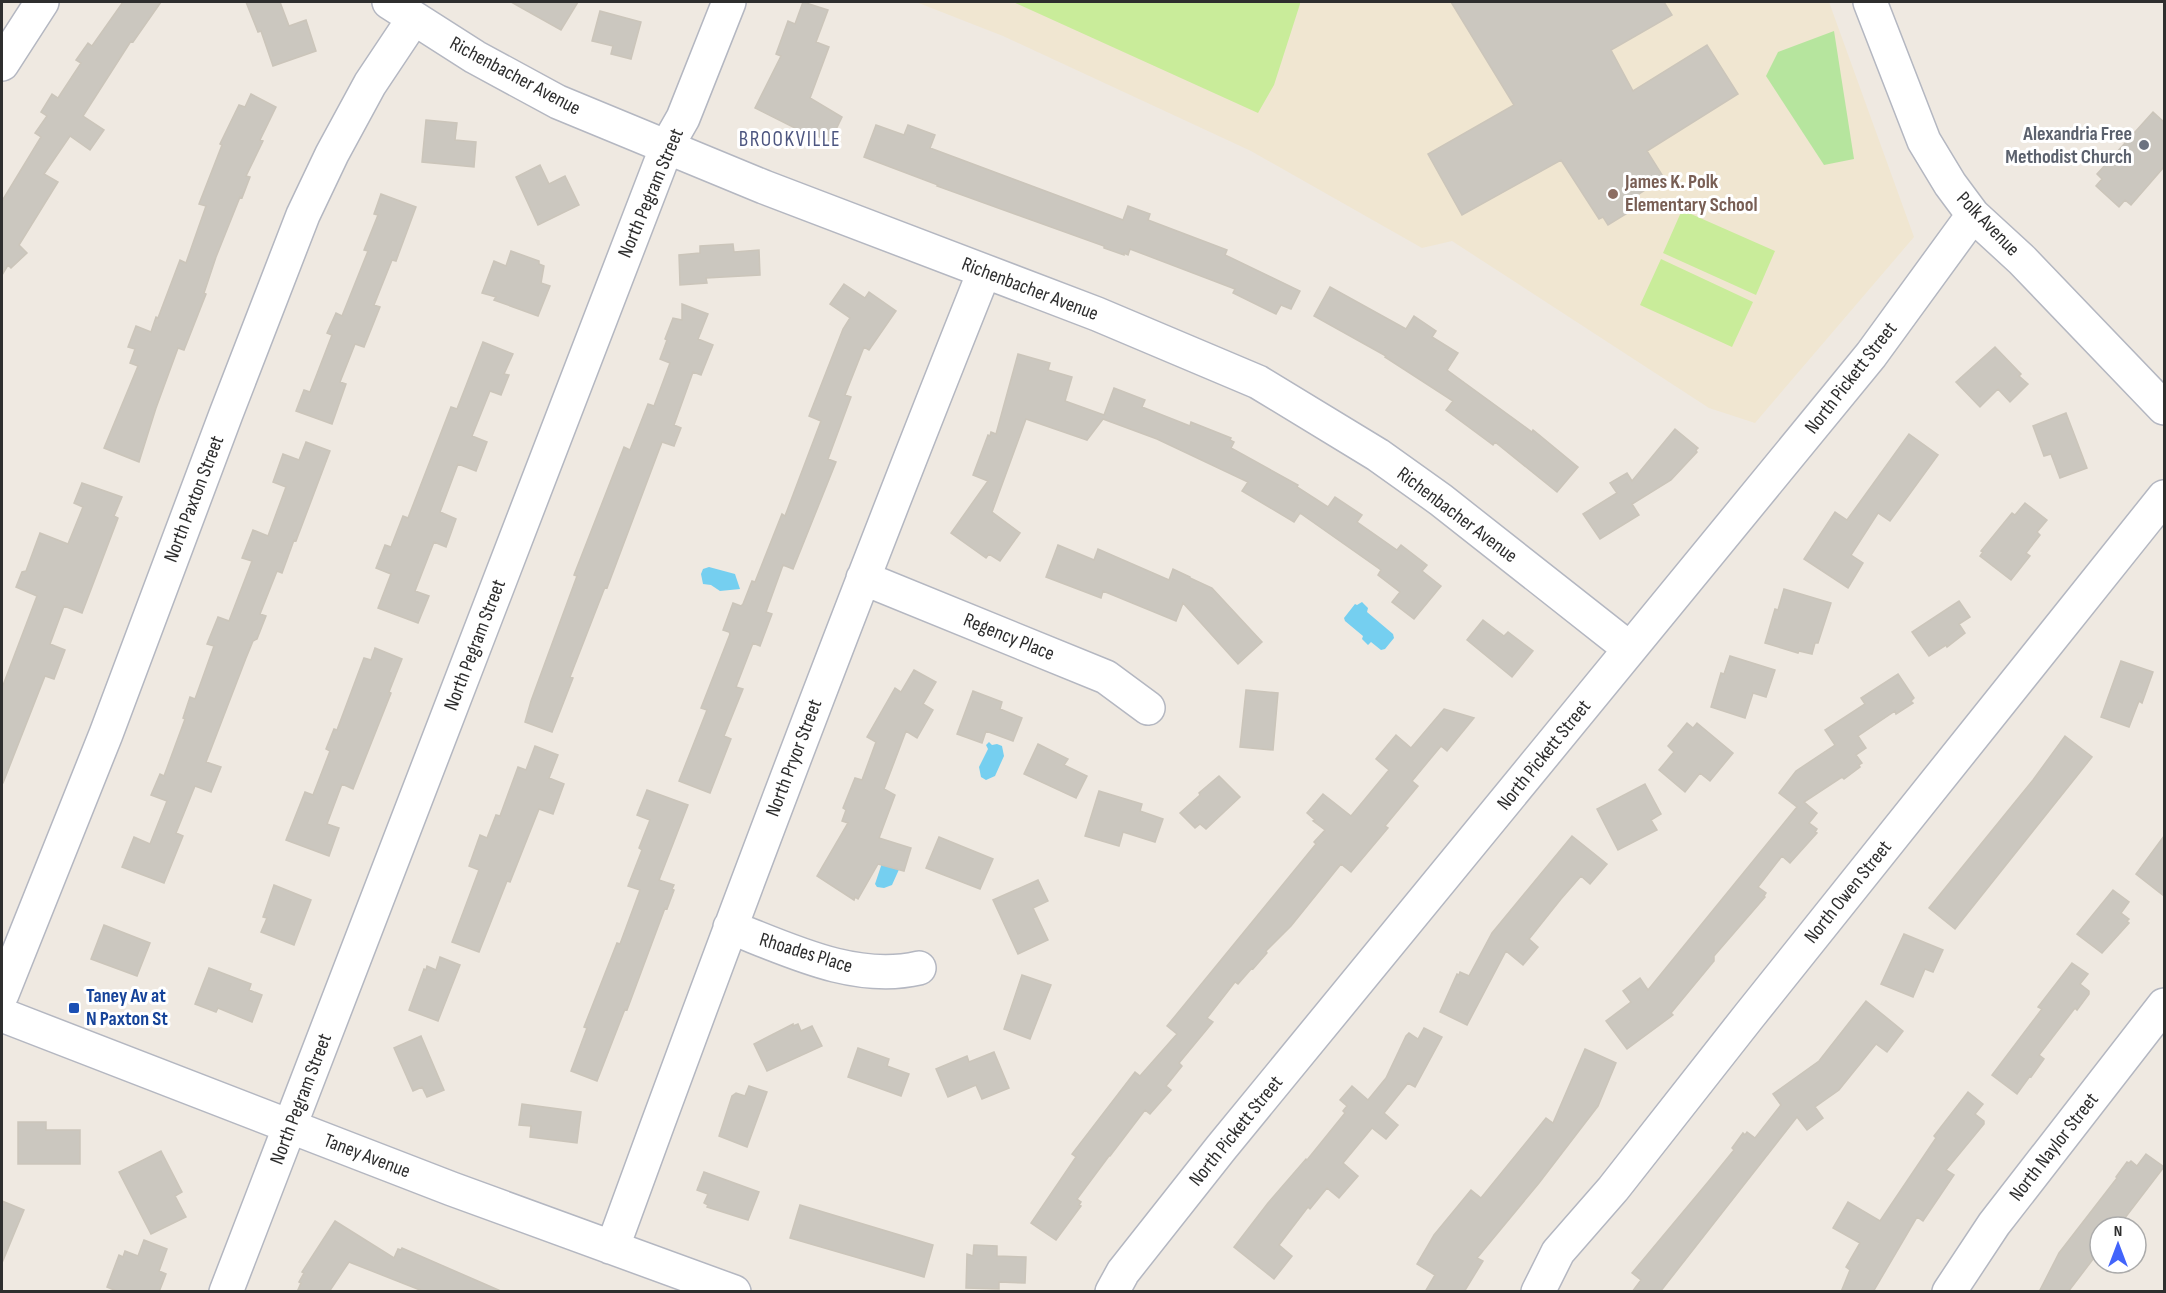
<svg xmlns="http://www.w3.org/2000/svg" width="2166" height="1293" font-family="'Sofia Sans Condensed',sans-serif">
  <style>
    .education { fill: #f0e6d1 }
    .green { fill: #b6e59e }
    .pitch { fill: #c9ec9a }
    .water { fill: #75cff0 }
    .building { fill: #cbc7bf; stroke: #cbc5ba; stroke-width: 1.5 }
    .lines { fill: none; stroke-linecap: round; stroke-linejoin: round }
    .minor-casing { stroke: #b4b7c1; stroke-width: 36 }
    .minor { stroke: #fff; stroke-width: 33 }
    .worship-dot { fill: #6b7280; stroke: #fff; stroke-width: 2 }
    .education-dot { fill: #8d6e63; stroke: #fff; stroke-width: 2 }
    .transit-dot { fill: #1a4fb4; stroke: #fff; stroke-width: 2 }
    .labels { text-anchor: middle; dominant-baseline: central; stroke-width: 6; stroke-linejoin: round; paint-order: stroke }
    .street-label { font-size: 20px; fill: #2e2e2e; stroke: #fff }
    .worship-label { font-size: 20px; font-weight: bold; fill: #5b616d; stroke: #fff; text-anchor: end }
    .education-label { font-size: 20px; font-weight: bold; fill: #785e54; stroke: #fff; text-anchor: start }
    .transit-label { font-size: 20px; font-weight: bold; fill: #164399; stroke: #fff; text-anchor: start }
    .neighbourhood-label { font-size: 21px; letter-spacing: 1.5px; fill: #4d5680; stroke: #fff }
  </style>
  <rect width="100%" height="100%" fill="#efe9e1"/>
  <path class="education" d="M 916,2 L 1829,2 L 1914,237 L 1755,423 L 1709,408 L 1452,241 L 1422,248 L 1251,151 L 1003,36 Z"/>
  <path class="green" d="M 1834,31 L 1854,159 L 1824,165 L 1766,76 L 1778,52 Z"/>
  <path class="pitch" d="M 1013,2 L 1300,2 L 1300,4 L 1274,85 L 1258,113 Z
    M 1682,210 L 1775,251 L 1756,295 L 1663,253 Z
    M 1661,259 L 1753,302 L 1732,347 L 1640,305 Z"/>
  <path class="water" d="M 709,567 L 735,574 L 740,589 L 720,591 L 711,585 L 703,584 L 701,574 L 703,569 Z
    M 1362,602 L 1368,608 L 1367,612 L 1393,634 L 1394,638 L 1385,649 L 1381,650 L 1371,642 L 1368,645 L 1362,639 L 1363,636 L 1345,621 L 1344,618 L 1355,604 L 1357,605 Z
    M 989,742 L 992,745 L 997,744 L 1002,746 L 1004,756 L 995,776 L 986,780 L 981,777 L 979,767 L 988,749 L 986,745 Z
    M 883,860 L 901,865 L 892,885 L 884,888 L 877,887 L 875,884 Z"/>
  <path class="building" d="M 123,2 L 161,2 L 133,42 L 131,41 L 83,116 L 104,130 L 90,150 L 70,136 L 44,174 L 58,182 L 19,245 L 27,253 L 11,268 L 8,265 L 2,275 L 2,201 L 41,137 L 35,133 L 47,116 L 41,112 L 52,94 L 58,98 L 81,63 L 76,60 L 88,43 L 92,46 Z
    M 246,2 L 280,2 L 289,26 L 306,20 L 316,51 L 273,66 L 261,31 L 258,32 Z
    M 511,2 L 578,2 L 561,30 Z
    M 803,2 L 828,10 L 816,42 L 829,47 L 810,98 L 842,117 L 830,142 L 809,132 L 807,134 L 755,108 L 781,56 L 776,54 L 788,21 L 795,24 Z
    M 1451,2 L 1664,2 L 1672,15 L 1611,50 L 1633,91 L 1707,45 L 1738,94 L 1647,151 L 1664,178 L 1623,204 L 1629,212 L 1608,225 L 1603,217 L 1599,219 L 1561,160 L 1462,215 L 1428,154 L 1514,105 Z
    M 600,11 L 641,22 L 631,59 L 611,54 L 613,46 L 592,41 Z
    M 251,94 L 276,107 L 260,140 L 263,141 L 246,176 L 250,177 L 242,198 L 240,197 L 216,257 L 204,293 L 206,294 L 184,350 L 178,348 L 156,408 L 139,462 L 104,448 L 138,366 L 130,363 L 135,349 L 128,347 L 136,326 L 151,332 L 156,317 L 158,318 L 180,260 L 186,263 L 206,206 L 199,204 L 222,145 L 220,144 L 239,105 L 245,107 Z
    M 2153,112 L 2164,122 L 2164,167 L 2131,205 L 2125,200 L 2119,207 L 2096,186 L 2102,179 L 2097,174 Z
    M 426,120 L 457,123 L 455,140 L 476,142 L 474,167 L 422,162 Z
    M 876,125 L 904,135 L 908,125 L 935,135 L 930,148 L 1123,220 L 1128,206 L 1150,214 L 1148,220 L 1227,250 L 1225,255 L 1300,291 L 1291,309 L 1281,305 L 1276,314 L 1233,293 L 1235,289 L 1130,249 L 1128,255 L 1124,253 L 1124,255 L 1104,248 L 1104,246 L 937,186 L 938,185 L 864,157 Z
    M 540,165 L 549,184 L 565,176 L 579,205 L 538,225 L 516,177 Z
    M 381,194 L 416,207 L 396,261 L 392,260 L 374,305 L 380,307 L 364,347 L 355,344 L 340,382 L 346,384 L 332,424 L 296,411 L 304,390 L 310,392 L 332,335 L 327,333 L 336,313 L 342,316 L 368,251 L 364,250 L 378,215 L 374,214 Z
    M 733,244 L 734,252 L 759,250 L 760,275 L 706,278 L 707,283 L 680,285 L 679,255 L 700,253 L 700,246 Z
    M 511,251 L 539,261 L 539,264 L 544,266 L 541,283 L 550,286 L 538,316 L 494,300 L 496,297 L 482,293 L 494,261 L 506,266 Z
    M 844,284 L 865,298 L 869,292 L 896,311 L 869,350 L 864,347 L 845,395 L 851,397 L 828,459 L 836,462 L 793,569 L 783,565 L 766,612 L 772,614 L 760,646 L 753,643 L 736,687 L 743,689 L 724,736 L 731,739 L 710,793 L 679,781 L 707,710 L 701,708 L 730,634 L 729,632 L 723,630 L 733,603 L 741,606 L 743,604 L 752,581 L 755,582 L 782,514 L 785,516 L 821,421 L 809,416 L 843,329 L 850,318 L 830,304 Z
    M 1330,287 L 1406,329 L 1414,316 L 1436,331 L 1432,337 L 1458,353 L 1447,370 L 1532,432 L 1533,430 L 1578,467 L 1557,492 L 1495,442 L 1493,445 L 1446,410 L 1453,401 L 1385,357 L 1386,356 L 1314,316 Z
    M 682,304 L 708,314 L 698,339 L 713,345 L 701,375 L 693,372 L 674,425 L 681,428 L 674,446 L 662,442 L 607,588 L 605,587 L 570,677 L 573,678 L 552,732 L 525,722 L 531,701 L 577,576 L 574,575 L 624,447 L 630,450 L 648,404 L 654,406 L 670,363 L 660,359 L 667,340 L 665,339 L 673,318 L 682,320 Z
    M 483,342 L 513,354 L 504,374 L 509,375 L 501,395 L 490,391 L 472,436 L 487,442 L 476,471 L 458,464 L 440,512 L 456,519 L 446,547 L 434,542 L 415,591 L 429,596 L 418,623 L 378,608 L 391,574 L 376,568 L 385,545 L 391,547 L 403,516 L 408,518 L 451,407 L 457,409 Z
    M 1995,347 L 2021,374 L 2019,376 L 2028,384 L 2010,402 L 1998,389 L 1980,407 L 1956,382 Z
    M 1018,354 L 1050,363 L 1048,370 L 1072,377 L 1065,401 L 1104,415 L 1114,388 L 1145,400 L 1142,407 L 1190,426 L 1191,422 L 1231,438 L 1230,440 L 1234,442 L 1231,448 L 1298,485 L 1297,487 L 1328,507 L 1335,497 L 1362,515 L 1357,522 L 1397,550 L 1401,545 L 1427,565 L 1422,571 L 1441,586 L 1414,619 L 1392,602 L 1400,592 L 1378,575 L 1381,570 L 1300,513 L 1294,522 L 1242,491 L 1248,482 L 1157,439 L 1103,419 L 1087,440 L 1026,419 L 992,512 L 1020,533 L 1000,561 L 989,554 L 986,558 L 951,533 L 988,481 L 973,475 L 988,435 L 990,436 L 991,432 L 996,434 Z
    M 2066,413 L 2087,468 L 2060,478 L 2051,454 L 2044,456 L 2033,426 Z
    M 1675,429 L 1698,448 L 1696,450 L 1697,452 L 1671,480 L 1632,504 L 1639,515 L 1600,539 L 1583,514 L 1617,493 L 1610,483 L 1627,473 L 1632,481 Z
    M 1909,434 L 1938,455 L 1890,521 L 1878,513 L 1851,555 L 1863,563 L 1848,588 L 1804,559 L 1835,512 L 1847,520 Z
    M 306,442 L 330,451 L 296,541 L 294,540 L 282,573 L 277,571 L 260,614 L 266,616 L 257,639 L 253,641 L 246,658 L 206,762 L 221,767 L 211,792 L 195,786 L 176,833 L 183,836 L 164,883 L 122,867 L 134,837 L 150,844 L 167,801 L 151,795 L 160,774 L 164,776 L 185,719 L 183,718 L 190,697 L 195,699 L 214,646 L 207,644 L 218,617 L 229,621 L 252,561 L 242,558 L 253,530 L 268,536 L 286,487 L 273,482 L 283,454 L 299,460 Z
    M 82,483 L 122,497 L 114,516 L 118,518 L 82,613 L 64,606 L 50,644 L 65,650 L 54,679 L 45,676 L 3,783 L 2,783 L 2,688 L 37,596 L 16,587 L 22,572 L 26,571 L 40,533 L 68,544 L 83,507 L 74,503 Z
    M 2025,503 L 2047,520 L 2037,532 L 2040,535 L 2026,553 L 2030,556 L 2011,580 L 1980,556 L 1983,552 L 1981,551 L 2012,513 L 2015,515 Z
    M 1058,545 L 1094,560 L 1098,549 L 1169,580 L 1173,569 L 1190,577 L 1190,578 L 1212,588 L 1262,642 L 1238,664 L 1183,603 L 1176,621 L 1103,591 L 1101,598 L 1046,577 Z
    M 1784,589 L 1831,603 L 1818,643 L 1815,643 L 1812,654 L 1799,651 L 1798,653 L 1765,643 L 1775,609 L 1778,610 Z
    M 1959,601 L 1970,617 L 1959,624 L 1965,633 L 1947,647 L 1946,645 L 1929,656 L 1912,632 Z
    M 1483,620 L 1504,636 L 1508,632 L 1533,651 L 1512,677 L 1467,640 Z
    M 375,648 L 402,659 L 389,692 L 391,693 L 353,789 L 342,784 L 327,824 L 339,828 L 329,856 L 286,840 L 305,792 L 313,795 L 330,751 L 326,749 L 334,729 L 337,730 L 364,658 L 371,660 Z
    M 1730,656 L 1775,670 L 1766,697 L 1753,693 L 1745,718 L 1711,707 L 1721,673 L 1724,674 Z
    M 2121,661 L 2153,672 L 2142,703 L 2139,701 L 2129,727 L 2101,717 Z
    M 914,670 L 936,682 L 923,704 L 933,710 L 917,738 L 906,731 L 884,789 L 895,795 L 879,838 L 911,848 L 904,871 L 878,864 L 858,899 L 855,897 L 854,900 L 817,876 L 848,823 L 842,821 L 846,810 L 843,808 L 855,778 L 862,780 L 876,742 L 867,737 L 895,688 L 901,692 Z
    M 1898,674 L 1914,698 L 1911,701 L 1913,703 L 1896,714 L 1895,711 L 1858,736 L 1866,748 L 1856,755 L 1862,763 L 1859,765 L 1860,767 L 1844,779 L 1842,777 L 1804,802 L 1817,813 L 1809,823 L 1817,829 L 1815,832 L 1817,833 L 1790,863 L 1782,856 L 1758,887 L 1766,893 L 1764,896 L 1765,897 L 1714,956 L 1714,961 L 1671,1013 L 1673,1015 L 1627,1049 L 1606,1021 L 1631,1002 L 1623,991 L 1640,978 L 1648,990 L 1797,807 L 1779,793 L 1796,771 L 1835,745 L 1825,730 L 1865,704 L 1861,698 Z
    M 1246,690 L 1278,693 L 1273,750 L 1240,747 Z
    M 973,691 L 1002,702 L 1000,709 L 1022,718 L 1013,741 L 986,731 L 982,743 L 957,734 Z
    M 1444,709 L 1474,718 L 1447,751 L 1441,746 L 1412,781 L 1418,786 L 1385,826 L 1388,828 L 1351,872 L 1341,864 L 1291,926 L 1266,951 L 1267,953 L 1253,969 L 1252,968 L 1238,984 L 1235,982 L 1207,1018 L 1213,1022 L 1179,1063 L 1182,1066 L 1166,1086 L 1171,1090 L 1150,1114 L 1145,1110 L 1110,1156 L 1109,1156 L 1077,1199 L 1081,1202 L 1079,1205 L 1081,1206 L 1056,1240 L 1031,1223 L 1076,1157 L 1072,1154 L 1135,1072 L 1140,1076 L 1177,1034 L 1167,1026 L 1316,844 L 1314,842 L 1325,830 L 1313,821 L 1315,820 L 1307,813 L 1323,794 L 1351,816 L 1389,770 L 1376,759 L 1396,735 L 1411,748 Z
    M 1687,723 L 1693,728 L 1697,723 L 1733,753 L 1710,781 L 1700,773 L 1685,792 L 1659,770 L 1674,752 L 1668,746 Z
    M 2065,736 L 2092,757 L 1955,929 L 1929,908 L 2033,780 Z
    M 1038,744 L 1068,759 L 1064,765 L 1087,776 L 1076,798 L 1024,774 Z
    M 535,746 L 558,755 L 549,778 L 564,784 L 553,814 L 539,809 L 510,882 L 507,881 L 479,952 L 452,942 L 479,870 L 469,866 L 480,835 L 487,838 L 496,815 L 500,816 L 518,767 L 526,770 Z
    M 1219,776 L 1240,797 L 1206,829 L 1200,824 L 1195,828 L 1180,813 L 1200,795 L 1199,793 Z
    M 1645,784 L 1661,814 L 1651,820 L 1657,830 L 1618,850 L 1597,809 Z
    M 647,790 L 688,805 L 659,880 L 674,885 L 672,889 L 674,890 L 667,909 L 665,908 L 627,1010 L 625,1009 L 597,1081 L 571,1071 L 587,1028 L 584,1027 L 617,943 L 620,944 L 640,890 L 628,886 L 642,850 L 639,848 L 650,820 L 637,815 Z
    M 1099,791 L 1142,804 L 1140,811 L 1163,819 L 1155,842 L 1123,832 L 1119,846 L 1085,836 Z
    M 1572,836 L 1607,864 L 1590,884 L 1581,876 L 1561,899 L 1529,939 L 1538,947 L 1523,965 L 1506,951 L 1467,1025 L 1440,1012 L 1457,974 L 1459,975 L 1460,972 L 1469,976 L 1492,933 Z
    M 2164,836 L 2164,896 L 2136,874 Z
    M 939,837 L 993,859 L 980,889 L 926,868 Z
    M 1038,880 L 1048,901 L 1033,908 L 1048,940 L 1018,954 L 993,900 Z
    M 274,885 L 311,900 L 294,945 L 261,932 L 267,918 L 263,917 Z
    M 2113,890 L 2129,902 L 2121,913 L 2129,919 L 2127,921 L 2129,923 L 2102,953 L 2077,934 Z
    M 104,925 L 150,943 L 137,976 L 91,959 Z
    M 1904,934 L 1943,950 L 1933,972 L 1925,969 L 1913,997 L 1881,984 Z
    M 440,957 L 460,965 L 438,1021 L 409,1010 L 424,969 L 426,970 L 427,966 L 436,970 Z
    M 2072,963 L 2088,974 L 2080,984 L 2089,991 L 2089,994 L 2077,1010 L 2075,1008 L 2039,1055 L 2044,1059 L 2031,1077 L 2030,1076 L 2017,1094 L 1992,1075 L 2042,1009 L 2038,1007 Z
    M 209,968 L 251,984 L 249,990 L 262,995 L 252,1022 L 218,1008 L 216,1012 L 195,1004 Z
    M 1022,975 L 1051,985 L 1030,1039 L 1004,1029 Z
    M 1866,1001 L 1903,1031 L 1887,1052 L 1876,1044 L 1839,1090 L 1815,1107 L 1823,1118 L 1807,1130 L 1797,1117 L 1660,1292 L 1632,1292 L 1641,1280 L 1632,1273 L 1708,1182 L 1734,1150 L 1732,1148 L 1743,1133 L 1745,1135 L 1747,1132 L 1755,1138 L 1781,1105 L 1773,1094 L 1819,1061 Z
    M 793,1024 L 793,1026 L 798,1024 L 801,1031 L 812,1026 L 822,1046 L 767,1071 L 754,1044 Z
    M 1424,1028 L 1442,1037 L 1415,1087 L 1408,1083 L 1384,1113 L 1398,1125 L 1386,1139 L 1372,1128 L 1343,1163 L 1358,1176 L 1339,1198 L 1327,1188 L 1310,1209 L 1308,1207 L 1279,1245 L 1292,1256 L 1274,1279 L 1234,1247 L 1268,1203 L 1306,1159 L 1307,1160 L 1345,1113 L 1343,1111 L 1347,1106 L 1340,1100 L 1352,1086 L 1368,1100 L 1386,1078 L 1406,1036 L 1409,1033 L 1418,1039 Z
    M 421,1036 L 444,1090 L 427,1097 L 422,1087 L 413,1091 L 394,1048 Z
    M 858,1048 L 889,1059 L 887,1066 L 909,1074 L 901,1096 L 848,1077 Z
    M 1585,1049 L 1616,1063 L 1598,1106 L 1539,1183 L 1477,1258 L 1483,1261 L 1464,1292 L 1425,1292 L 1435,1275 L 1417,1264 L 1434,1235 L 1471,1190 L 1481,1198 L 1546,1118 L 1553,1123 Z
    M 994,1052 L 1009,1088 L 982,1099 L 976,1085 L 948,1097 L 936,1069 L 967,1056 L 969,1062 Z
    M 749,1086 L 767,1092 L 747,1147 L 719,1136 L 732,1096 L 736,1093 L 745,1096 Z
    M 1968,1092 L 1983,1104 L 1975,1114 L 1984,1121 L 1984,1124 L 1946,1170 L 1954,1175 L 1923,1221 L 1917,1217 L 1873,1292 L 1841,1292 L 1850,1270 L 1846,1267 L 1860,1243 L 1833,1228 L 1848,1202 L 1880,1221 L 1936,1138 L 1934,1136 Z
    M 522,1104 L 581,1112 L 577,1143 L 530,1137 L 531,1126 L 519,1125 Z
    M 18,1122 L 46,1122 L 46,1130 L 80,1130 L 80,1164 L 18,1164 Z
    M 161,1151 L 182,1192 L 175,1196 L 186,1217 L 151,1234 L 119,1172 Z
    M 2146,1154 L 2164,1167 L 2118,1227 L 2100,1227 L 2100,1250 L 2068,1292 L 2039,1292 L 2059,1253 L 2117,1178 L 2116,1177 L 2127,1162 L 2129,1163 L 2131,1161 L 2137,1166 Z
    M 704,1172 L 759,1192 L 748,1220 L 707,1207 L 708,1205 L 704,1203 L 708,1194 L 697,1190 Z
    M 2,1201 L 24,1210 L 2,1263 Z
    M 800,1205 L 933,1245 L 924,1277 L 790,1238 Z
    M 335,1221 L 394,1258 L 398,1249 L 401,1250 L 402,1248 L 503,1292 L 425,1292 L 349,1262 L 329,1292 L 297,1292 L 301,1283 L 299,1282 L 304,1273 L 302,1272 Z
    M 144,1240 L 167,1249 L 159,1271 L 166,1274 L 159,1292 L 119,1292 L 107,1287 L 119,1255 L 123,1257 L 125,1251 L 138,1256 Z
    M 974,1245 L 997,1246 L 997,1256 L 1026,1257 L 1025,1283 L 999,1282 L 999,1289 L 966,1288 L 967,1254 L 973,1256 Z"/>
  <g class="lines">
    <defs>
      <path id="minor" d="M 389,2 L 475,57 L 558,102 L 764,187 L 1097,314 L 1258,382 L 1378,455 L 1441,500 L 1630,649
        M 1870,2 L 1924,141 L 1950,184 L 1973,215 L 2022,260 L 2164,408
        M 2,64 L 42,2
        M 863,578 L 1106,677 L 1148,708
        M 730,927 C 789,950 855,983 919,968
        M 2,994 L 106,734 L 226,414 L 303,215 L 332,154 L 370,84 L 414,18
        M 2,1015 L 452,1189 L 734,1292
        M 610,1247 L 616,1238 C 734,914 856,592 984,272
        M 226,1292 L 667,146 L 683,118 L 729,2
        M 1112,1292 L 1123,1272 L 1221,1148 L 1871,355 L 1973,215
        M 1538,1292 L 1558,1252 L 1613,1189 L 1749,1016 L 2164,497
        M 1949,1292 L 1994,1224 L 2164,1005"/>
    </defs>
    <use href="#minor" class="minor-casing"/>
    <use href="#minor" class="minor"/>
  </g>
  <circle class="worship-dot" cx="2144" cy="145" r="6"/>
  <circle class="education-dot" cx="1613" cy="194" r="6"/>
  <rect class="transit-dot" x="68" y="1002" width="12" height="12" rx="3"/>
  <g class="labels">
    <g class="street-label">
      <text transform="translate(515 76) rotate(28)">Richenbacher Avenue</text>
      <text transform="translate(651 193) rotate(-67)">North Pegram Street</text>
      <text transform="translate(1988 224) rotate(46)">Polk Avenue</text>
      <text transform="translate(1030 289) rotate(21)">Richenbacher Avenue</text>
      <text transform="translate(1851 378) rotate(-52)">North Pickett Street</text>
      <text transform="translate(194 499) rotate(-69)">North Paxton Street</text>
      <text transform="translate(1457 515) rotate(37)">Richenbacher Avenue</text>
      <text transform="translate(1009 637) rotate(22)">Regency Place</text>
      <text transform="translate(475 645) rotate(-69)">North Pegram Street</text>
      <text transform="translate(1544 755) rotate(-51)">North Pickett Street</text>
      <text transform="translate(794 758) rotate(-69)">North Pryor Street</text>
      <text transform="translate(1848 892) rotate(-51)">North Owen Street</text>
      <text transform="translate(806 953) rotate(17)">Rhoades Place</text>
      <text transform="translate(301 1099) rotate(-69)">North Pegram Street</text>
      <text transform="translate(1236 1131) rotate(-51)">North Pickett Street</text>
      <text transform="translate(2054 1147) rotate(-52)">North Naylor Street</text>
      <text transform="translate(367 1156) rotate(21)">Taney Avenue</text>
    </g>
    <g class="worship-label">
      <text x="2132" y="134">Alexandria Free<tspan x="2132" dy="23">Methodist Church</tspan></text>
    </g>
    <g class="education-label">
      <text x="1625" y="182">James K. Polk<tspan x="1625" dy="23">Elementary School</tspan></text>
    </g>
    <g class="transit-label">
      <text x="86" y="996">Taney Av at<tspan x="86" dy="23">N Paxton St</tspan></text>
    </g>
    <g class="neighbourhood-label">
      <text x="790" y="139">BROOKVILLE</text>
    </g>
  </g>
  <rect width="2166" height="1293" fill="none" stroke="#2e2e2e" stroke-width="6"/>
  <g transform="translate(2118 1245)"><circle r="28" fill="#ffffff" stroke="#ababab" stroke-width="1.5"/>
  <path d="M0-4.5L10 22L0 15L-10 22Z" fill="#4264fb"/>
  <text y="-9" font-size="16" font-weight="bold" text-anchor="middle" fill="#2e2e2e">N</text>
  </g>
</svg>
